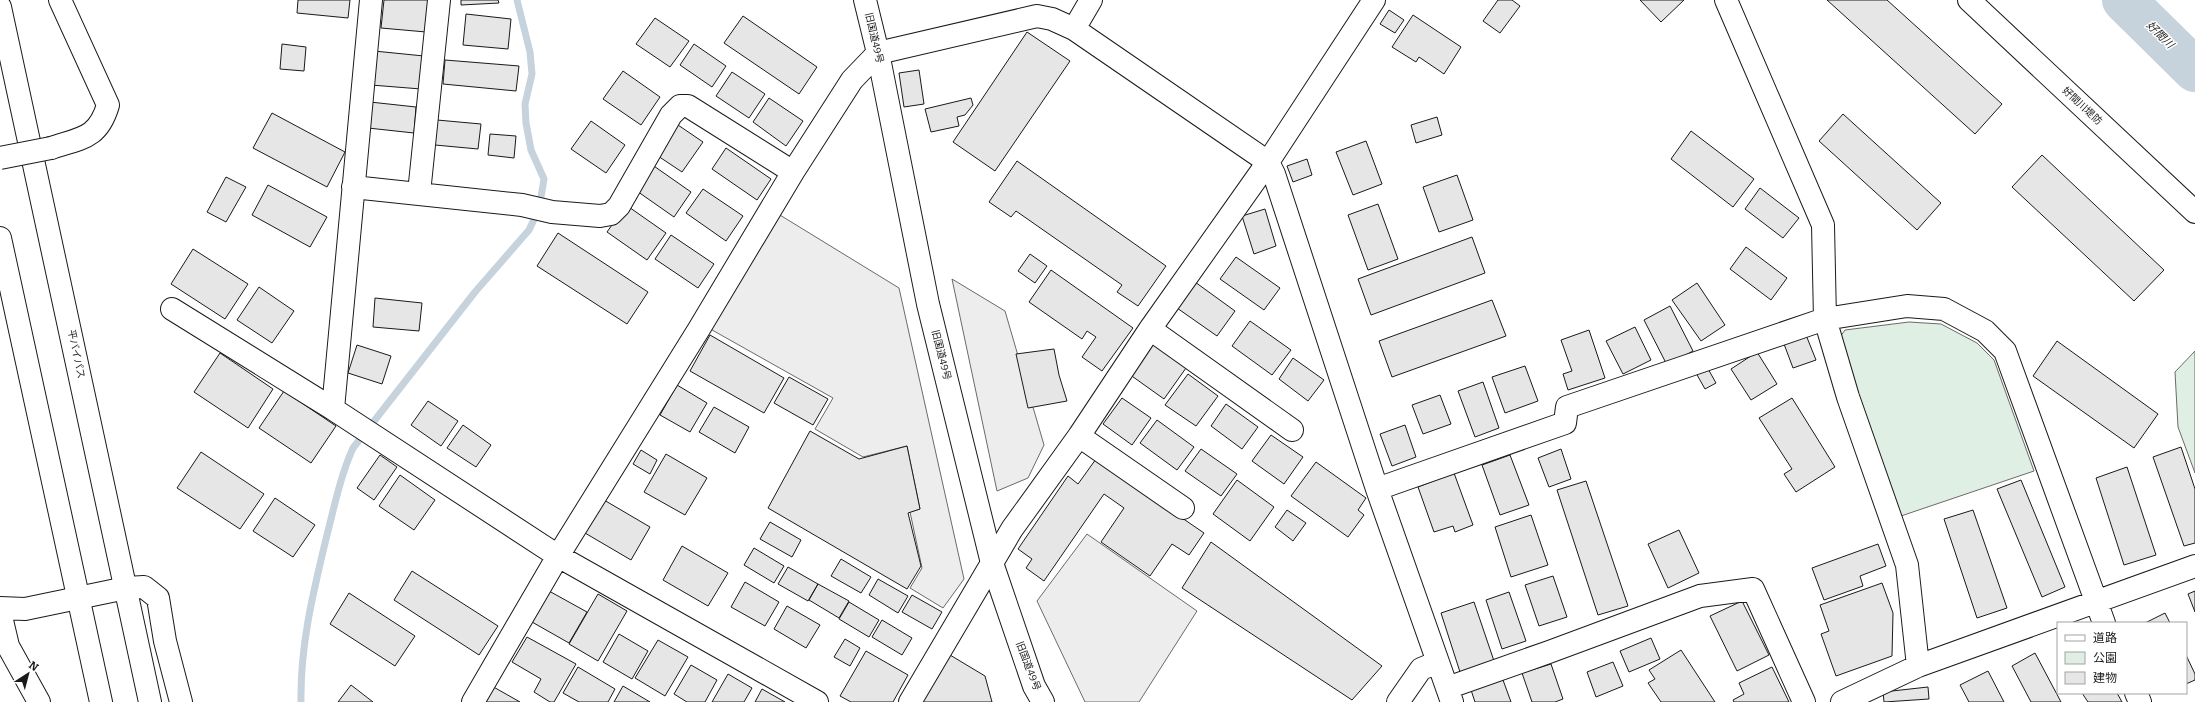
<svg xmlns="http://www.w3.org/2000/svg" width="2195" height="702" font-family="Bitter,'Noto Sans JP',serif">
  <style>
    .green { fill: #e0efe3; stroke: #6a6a6a }
    .parking { fill: #ededed; stroke: #6a6a6a }
    .lines { fill: none; stroke-linecap: round; stroke-linejoin: round }
    .stream { stroke: #c6d2dc; stroke-width: 7 }
    .river { stroke: #c6d2dc; stroke-width: 44 }
    .building { fill: #e6e6e6; stroke: #1a1a1a }
    .street-casing { stroke: #1a1a1a; stroke-width: 24 }
    .secondary-casing { stroke: #1a1a1a; stroke-width: 24 }
    .highway-casing { stroke: #1a1a1a; stroke-width: 24 }
    .street { stroke: #fff; stroke-width: 22 }
    .secondary { stroke: #fff; stroke-width: 22 }
    .highway { stroke: #fff; stroke-width: 22 }
    .street-bridge-casing { stroke: #1a1a1a; stroke-width: 24; stroke-linecap: butt }
    .street-bridge { stroke: #fff; stroke-width: 22 }
    .labels { text-anchor: middle; dominant-baseline: central; stroke-width: 3; stroke-linejoin: round; paint-order: stroke }
    .street-label { font-size: 10px; fill: #1a1a1a; stroke: #fff }
    .water-label { font-size: 11px; font-style: italic; fill: #1a1a1a; stroke: #fff }
  </style>
  <rect width="100%" height="100%" fill="#fff"/>
  <path class="green" d="M 1909,322 L 1941,324 L 1977,343 L 1994,360 L 2034,471 L 1898,517 L 1840,337 L 1845,330 Z
    M 2195,351 L 2195,473 L 2178,427 L 2175,372 Z"/>
  <path class="parking" d="M 775,212 L 899,288 L 964,579 L 943,608 L 910,588 L 922,568 L 910,512 L 920,509 L 907,446 L 863,457 L 815,429 L 833,398 L 705,326 Z
    M 952,279 L 1005,311 L 1044,445 L 1028,478 L 997,491 Z
    M 1087,534 L 1197,611 L 1139,702 L 1085,702 L 1037,601 Z"/>
  <g class="lines">
    <path class="stream" d="M 301,702 C 300,646 313,593 326,539 C 334,508 340,477 353,448 L 475,292 L 529,230 L 539,209 L 544,179 L 531,150 L 526,123 L 525,104 L 532,74 L 530,52 L 517,0"/>
    <path class="river" d="M 2124,0 L 2195,70"/>
  </g>
  <path class="building" d="M 298,0 L 350,0 L 348,18 L 297,13 Z
    M 384,0 L 429,0 L 426,32 L 381,28 Z
    M 461,0 L 498,0 L 499,3 L 461,5 Z
    M 1498,0 L 1512,0 L 1520,6 L 1500,33 L 1483,21 Z
    M 1640,0 L 1684,0 L 1661,22 Z
    M 1827,0 L 1887,0 L 2002,104 L 1975,134 Z
    M 1389,10 L 1404,20 L 1395,33 L 1380,24 Z
    M 466,14 L 511,19 L 508,49 L 463,45 Z
    M 1413,15 L 1461,47 L 1444,74 L 1419,57 L 1416,62 L 1392,47 Z
    M 743,16 L 817,67 L 799,94 L 724,43 Z
    M 655,18 L 689,41 L 670,67 L 636,44 Z
    M 1027,32 L 1070,61 L 995,171 L 953,142 Z
    M 282,44 L 306,47 L 304,71 L 280,69 Z
    M 694,44 L 726,66 L 712,87 L 680,65 Z
    M 374,51 L 424,56 L 421,89 L 371,85 Z
    M 445,60 L 519,66 L 516,91 L 443,84 Z
    M 919,70 L 924,104 L 904,107 L 899,73 Z
    M 623,71 L 660,97 L 641,125 L 603,99 Z
    M 732,72 L 765,94 L 749,118 L 716,96 Z
    M 769,98 L 803,121 L 786,146 L 753,122 Z
    M 971,98 L 973,105 L 965,115 L 957,117 L 959,126 L 931,132 L 925,109 Z
    M 370,102 L 416,107 L 414,133 L 368,128 Z
    M 272,113 L 345,152 L 327,187 L 253,148 Z
    M 1843,114 L 1941,203 L 1917,230 L 1819,141 Z
    M 1437,117 L 1442,135 L 1416,143 L 1411,125 Z
    M 437,120 L 481,124 L 478,149 L 435,145 Z
    M 591,121 L 625,145 L 606,173 L 571,149 Z
    M 678,125 L 703,142 L 682,172 L 658,156 Z
    M 1691,131 L 1754,179 L 1733,207 L 1671,159 Z
    M 490,134 L 516,136 L 514,158 L 488,155 Z
    M 1366,141 L 1382,184 L 1353,195 L 1336,152 Z
    M 726,148 L 771,179 L 757,200 L 712,169 Z
    M 2042,155 L 2164,270 L 2134,301 L 2012,187 Z
    M 1307,159 L 1312,175 L 1293,182 L 1287,166 Z
    M 1017,161 L 1166,266 L 1138,306 L 1117,292 L 1122,285 L 1016,211 L 1011,217 L 989,202 Z
    M 651,164 L 691,192 L 674,217 L 634,189 Z
    M 1457,175 L 1473,220 L 1439,232 L 1423,187 Z
    M 226,177 L 246,187 L 226,222 L 207,212 Z
    M 268,185 L 327,217 L 310,247 L 252,215 Z
    M 1760,188 L 1799,218 L 1783,238 L 1745,209 Z
    M 703,189 L 743,216 L 726,241 L 686,213 Z
    M 1378,204 L 1398,259 L 1368,270 L 1348,215 Z
    M 626,205 L 666,233 L 647,260 L 607,232 Z
    M 1265,209 L 1276,246 L 1254,254 L 1242,216 Z
    M 558,233 L 648,292 L 627,324 L 537,266 Z
    M 671,235 L 714,264 L 698,288 L 655,259 Z
    M 1472,237 L 1485,273 L 1371,315 L 1358,279 Z
    M 1746,247 L 1787,278 L 1771,300 L 1730,269 Z
    M 193,249 L 248,284 L 225,319 L 171,284 Z
    M 1030,254 L 1047,266 L 1035,283 L 1018,271 Z
    M 1236,257 L 1280,288 L 1264,310 L 1220,279 Z
    M 1051,270 L 1133,328 L 1102,371 L 1082,357 L 1096,337 L 1087,331 L 1082,339 L 1029,302 Z
    M 1195,282 L 1235,311 L 1217,336 L 1177,308 Z
    M 1697,283 L 1725,325 L 1701,341 L 1672,300 Z
    M 259,287 L 294,311 L 272,343 L 237,320 Z
    M 375,298 L 422,303 L 419,331 L 373,327 Z
    M 1492,300 L 1506,336 L 1392,377 L 1379,341 Z
    M 1670,306 L 1693,351 L 1667,365 L 1644,320 Z
    M 1250,321 L 1291,350 L 1272,375 L 1232,346 Z
    M 1635,327 L 1651,360 L 1623,374 L 1606,341 Z
    M 1589,330 L 1605,378 L 1568,390 L 1563,374 L 1572,371 L 1561,340 Z
    M 710,335 L 784,378 L 764,413 L 690,371 Z
    M 1806,335 L 1816,360 L 1793,368 L 1784,344 Z
    M 2057,341 L 2158,414 L 2134,448 L 2033,376 Z
    M 1152,343 L 1186,368 L 1164,399 L 1129,374 Z
    M 357,345 L 391,356 L 382,384 L 348,373 Z
    M 1054,349 L 1059,375 L 1067,401 L 1028,408 L 1016,354 Z
    M 1757,352 L 1777,384 L 1751,400 L 1731,369 Z
    M 220,353 L 273,389 L 248,428 L 194,392 Z
    M 1293,358 L 1324,380 L 1308,401 L 1279,379 Z
    M 1525,366 L 1538,401 L 1505,413 L 1492,377 Z
    M 1707,367 L 1716,383 L 1705,389 L 1696,373 Z
    M 1188,374 L 1218,396 L 1196,426 L 1165,405 Z
    M 789,377 L 828,399 L 813,425 L 774,403 Z
    M 1483,382 L 1499,428 L 1475,437 L 1458,391 Z
    M 677,385 L 707,403 L 690,432 L 660,415 Z
    M 284,391 L 336,426 L 311,463 L 259,428 Z
    M 1440,395 L 1451,424 L 1423,434 L 1412,405 Z
    M 1122,398 L 1151,418 L 1132,445 L 1103,424 Z
    M 1792,398 L 1835,467 L 1796,492 L 1784,474 L 1792,469 L 1759,418 Z
    M 428,401 L 458,421 L 441,446 L 411,425 Z
    M 1226,404 L 1258,427 L 1242,449 L 1211,426 Z
    M 714,407 L 749,427 L 735,453 L 699,432 Z
    M 1157,420 L 1194,447 L 1177,470 L 1140,443 Z
    M 463,425 L 491,445 L 476,467 L 447,448 Z
    M 1405,425 L 1416,457 L 1392,466 L 1380,434 Z
    M 810,431 L 859,459 L 907,446 L 920,509 L 908,513 L 921,566 L 907,589 L 768,508 Z
    M 1271,435 L 1303,457 L 1284,484 L 1252,461 Z
    M 2181,447 L 2195,489 L 2195,543 L 2184,546 L 2153,457 Z
    M 1201,449 L 1237,474 L 1221,496 L 1185,471 Z
    M 1561,449 L 1571,479 L 1549,487 L 1538,458 Z
    M 641,450 L 657,460 L 650,474 L 633,464 Z
    M 201,452 L 264,494 L 240,529 L 177,488 Z
    M 666,454 L 707,478 L 685,515 L 644,492 Z
    M 380,455 L 397,467 L 374,500 L 357,488 Z
    M 1510,455 L 1529,505 L 1500,515 L 1482,465 Z
    M 1096,459 L 1204,533 L 1189,555 L 1172,544 L 1150,576 L 1101,542 L 1124,508 L 1104,494 L 1044,581 L 1026,568 L 1032,559 L 1018,549 L 1068,476 L 1078,484 Z
    M 1316,462 L 1366,498 L 1358,510 L 1364,515 L 1348,537 L 1291,496 Z
    M 2127,467 L 2156,555 L 2124,565 L 2096,478 Z
    M 1454,473 L 1473,525 L 1455,532 L 1453,526 L 1434,532 L 1418,487 Z
    M 400,475 L 435,500 L 414,530 L 379,506 Z
    M 1237,480 L 1274,507 L 1250,541 L 1213,514 Z
    M 2021,480 L 2065,587 L 2042,597 L 1997,489 Z
    M 1586,481 L 1628,606 L 1598,615 L 1557,490 Z
    M 275,498 L 315,525 L 293,557 L 253,531 Z
    M 604,500 L 650,527 L 631,560 L 585,533 Z
    M 1287,510 L 1306,523 L 1293,541 L 1275,527 Z
    M 1973,510 L 2007,608 L 1977,618 L 1944,519 Z
    M 1531,515 L 1548,565 L 1511,577 L 1495,527 Z
    M 770,522 L 801,540 L 792,557 L 760,539 Z
    M 1679,530 L 1699,573 L 1668,588 L 1648,544 Z
    M 1211,542 L 1382,666 L 1352,700 L 1182,588 Z
    M 1878,544 L 1886,566 L 1860,576 L 1863,586 L 1824,600 L 1812,568 Z
    M 682,546 L 728,573 L 708,606 L 663,580 Z
    M 754,548 L 784,566 L 774,583 L 744,565 Z
    M 841,559 L 871,577 L 861,593 L 831,576 Z
    M 788,567 L 818,584 L 808,601 L 778,584 Z
    M 412,571 L 498,626 L 479,655 L 394,600 Z
    M 1553,576 L 1567,617 L 1539,626 L 1525,585 Z
    M 878,579 L 908,596 L 898,613 L 869,595 Z
    M 745,582 L 779,602 L 765,626 L 731,607 Z
    M 1882,583 L 1893,613 L 1892,656 L 1836,676 L 1821,634 L 1829,631 L 1820,605 Z
    M 818,584 L 849,601 L 839,618 L 809,600 Z
    M 549,591 L 587,612 L 569,643 L 532,622 Z
    M 2195,591 L 2195,612 L 2188,594 Z
    M 1509,592 L 1526,641 L 1502,649 L 1486,600 Z
    M 349,593 L 415,636 L 395,666 L 330,624 Z
    M 598,594 L 627,611 L 598,661 L 569,644 Z
    M 912,595 L 942,612 L 932,629 L 902,612 Z
    M 1742,601 L 1769,655 L 1737,671 L 1710,616 Z
    M 849,602 L 879,620 L 869,637 L 839,619 Z
    M 1474,602 L 1494,661 L 1460,672 L 1441,613 Z
    M 787,606 L 820,625 L 806,648 L 774,629 Z
    M 2165,613 L 2170,623 L 2145,623 Z
    M 882,620 L 912,638 L 902,655 L 872,637 Z
    M 619,634 L 648,651 L 632,679 L 603,662 Z
    M 527,637 L 576,664 L 554,702 L 550,702 L 534,692 L 541,679 L 512,662 Z
    M 1651,638 L 1660,659 L 1629,672 L 1620,651 Z
    M 845,639 L 860,648 L 850,666 L 834,657 Z
    M 658,640 L 688,657 L 665,696 L 635,678 Z
    M 1681,650 L 1715,702 L 1661,702 L 1648,683 L 1655,679 L 1649,670 Z
    M 866,651 L 908,675 L 893,702 L 851,702 L 840,696 Z
    M 2035,653 L 2061,702 L 2031,702 L 2012,666 Z
    M 950,655 L 985,676 L 992,702 L 922,702 Z
    M 2186,655 L 2195,674 L 2195,680 L 2186,684 Z
    M 1613,662 L 1623,686 L 1596,697 L 1587,672 Z
    M 1551,664 L 1563,699 L 1555,702 L 1532,702 L 1522,673 Z
    M 691,665 L 717,680 L 705,702 L 687,702 L 674,694 Z
    M 578,667 L 615,689 L 608,702 L 579,702 L 563,693 Z
    M 1772,667 L 1789,702 L 1734,702 L 1733,700 L 1744,694 L 1739,683 Z
    M 1988,671 L 2004,702 L 1969,702 L 1960,685 Z
    M 728,674 L 752,688 L 744,702 L 712,702 Z
    M 1503,680 L 1511,702 L 1475,702 L 1471,690 Z
    M 351,685 L 373,702 L 338,702 Z
    M 490,685 L 520,702 L 481,702 Z
    M 623,686 L 650,702 L 614,702 Z
    M 1928,687 L 1929,699 L 1884,702 L 1883,692 Z
    M 762,689 L 785,702 L 755,702 Z
    M 2082,693 L 2117,693 L 2122,702 L 2088,702 Z"/>
  <g class="lines">
    <defs>
      <path id="street" d="M 1726,0 L 1823,225 L 1825,319 L 1848,397 L 1907,565 L 1918,666
        M 1969,0 L 2195,212
        M 1074,29 L 1091,0
        M 51,148 C 81,138 98,139 108,105 L 60,0
        M 353,187 L 522,205 L 552,212 L 600,216 L 611,214 L 619,206 L 671,115 L 680,106 L 688,106 L 793,172
        M 419,193 L 439,0
        M 172,309 L 333,409 L 558,556 L 817,702
        M 1150,329 L 1292,430
        M 333,409 L 371,0
        M 1079,436 L 1183,508
        M 1377,489 L 1565,423 L 1567,407 L 1825,319 L 1907,306 L 1944,309 L 1985,331 L 2005,351 L 2104,623
        M 0,608 L 25,609 L 126,588 L 144,587 L 158,598 L 165,641 L 181,702
        M 0,612 L 8,646 L 39,702
        M 1447,688 L 1549,652 L 1700,596 L 1753,589 L 1804,702
        M 2136,693 L 2140,702
        M 473,702 L 558,556 L 699,329 L 793,172 L 852,80 L 878,53 L 1037,16 L 1052,19 L 1074,29 L 1268,162 L 1274,174 L 1377,489 L 1452,702
        M 910,702 L 1012,529 L 1079,436 L 1150,329 L 1268,162 L 1374,0
        M 1398,702 L 1421,669 L 1438,662
        M 1842,702 L 1918,666 L 2195,566"/>
      <path id="secondary" d="M 865,0 L 878,53 L 928,304 L 992,563 L 1034,686 L 1043,702"/>
      <path id="highway" d="M 0,7 L 150,702
        M 0,238 L 101,702"/>
    </defs>
    <use href="#street" class="street-casing"/>
    <use href="#secondary" class="secondary-casing"/>
    <use href="#highway" class="highway-casing"/>
    <use href="#street" class="street"/>
    <use href="#secondary" class="secondary"/>
    <use href="#highway" class="highway"/>
    <defs>
      <path id="street-bridge" d="M 0,158 L 51,148"/>
    </defs>
    <use href="#street-bridge" class="street-bridge-casing"/>
    <use href="#street-bridge" class="street-bridge"/>
  </g>
  <g class="labels">
    <g class="street-label">
      <text transform="translate(874 38) rotate(77)">旧国道49号</text>
      <text transform="translate(2082 106) rotate(43)">好間川堤防</text>
      <text transform="translate(76 354) rotate(78)">平バイパス</text>
      <text transform="translate(941 355) rotate(76)">旧国道49号</text>
      <text transform="translate(1028 666) rotate(69)">旧国道49号</text>
    </g>
    <g class="water-label">
      <text transform="translate(2160 35) rotate(45)">好間川</text>
    </g>
  </g>
  <rect x="2057" y="622" width="130" height="72" fill="#ffffff" stroke="#a3a3a3"/>
  <rect x="2065" y="635" width="20" height="6" fill="#ffffff" stroke="#a3a3a3"/>
  <text x="2093" y="642" font-size="12" fill="#1a1a1a">道路</text>
  <rect x="2065" y="652" width="20" height="12" fill="#e0efe3" stroke="#a3a3a3"/>
  <text x="2093" y="662" font-size="12" fill="#1a1a1a">公園</text>
  <rect x="2065" y="672" width="20" height="12" fill="#e6e6e6" stroke="#a3a3a3"/>
  <text x="2093" y="682" font-size="12" fill="#1a1a1a">建物</text>
  <g transform="translate(28 674) rotate(36)" stroke="#ffffff" stroke-width="3" paint-order="stroke">
  <path d="M0-3L7 15L0 10L-7 15Z" fill="#1a1a1a"/>
  <text y="-6" font-size="11" font-weight="bold" text-anchor="middle" fill="#1a1a1a">N</text>
  </g>
</svg>
